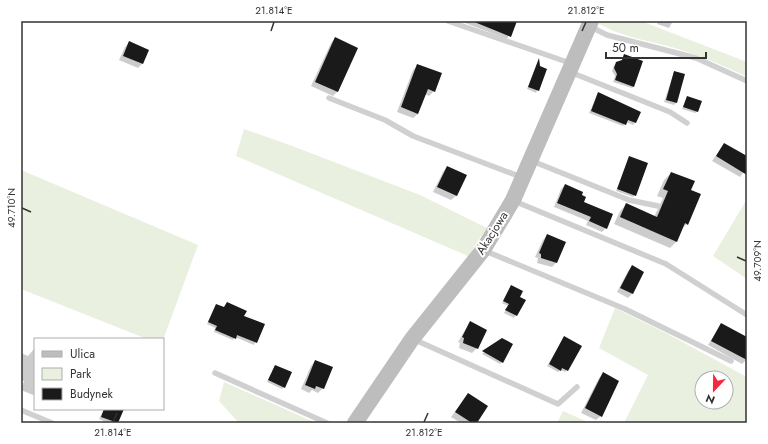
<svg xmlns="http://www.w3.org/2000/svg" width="768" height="444" font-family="Jost,sans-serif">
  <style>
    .green { fill: #e9f0e0; fill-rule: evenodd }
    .shadow { fill: #0003 }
    .building { fill: #1a1a1a }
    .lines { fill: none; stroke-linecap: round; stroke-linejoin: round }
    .lane { stroke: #d0d0d0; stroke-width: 5.5 }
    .secondary { stroke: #bdbdbd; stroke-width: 16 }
    .ticks { fill: none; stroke: #333; stroke-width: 1.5 }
    .labels { text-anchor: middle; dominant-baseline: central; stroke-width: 4; stroke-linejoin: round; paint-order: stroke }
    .street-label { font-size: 12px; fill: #333; stroke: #fff }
    .neatline { fill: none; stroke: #333; stroke-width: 1.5 }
    .ticks-label { font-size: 10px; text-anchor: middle; fill: #333 }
  </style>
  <rect width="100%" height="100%" fill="#fff"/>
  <path class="green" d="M 600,21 L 641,21 L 747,62 L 747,77 C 727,67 706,58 684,51 C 655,41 626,39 599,24 Z
    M 244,129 L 287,144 L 420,195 L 487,228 L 468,256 L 236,156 Z
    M 21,170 L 198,245 L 163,340 L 147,339 L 21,289 Z
    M 747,199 L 747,279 L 713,256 Z
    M 615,308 L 666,333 L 747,377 L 747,423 L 624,423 L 648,375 L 599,348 ZM 702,378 L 726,378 L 726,402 L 702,402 Z
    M 224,382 L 316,423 L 239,423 L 219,401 Z
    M 563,411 L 590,423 L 557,423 Z"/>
  <path class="shadow" d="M 460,21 L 516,21 L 507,39 Z
    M 658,21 L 673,21 L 669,28 L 657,24 Z
    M 335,38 L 338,91 L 333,96 L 311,86 L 331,43 Z
    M 129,42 L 148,50 L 142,64 L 138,68 L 119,60 L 125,47 Z
    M 624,55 L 634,86 L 632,88 L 613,82 L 615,76 L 612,71 L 614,65 L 621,62 Z
    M 538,61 L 539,67 L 546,70 L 536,93 L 527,89 Z
    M 418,65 L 434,91 L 429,96 L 425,94 L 418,114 L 413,118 L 397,112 L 413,70 Z
    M 674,72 L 676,103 L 674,105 L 664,102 Z
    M 598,94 L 635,123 L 633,125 L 626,122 L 623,126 L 589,113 Z
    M 687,97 L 697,112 L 695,113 L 682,109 Z
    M 724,144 L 747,157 L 747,168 L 740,177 L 712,161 Z
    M 630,157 L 635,195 L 633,197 L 616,191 Z
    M 447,167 L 465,175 L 456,196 L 451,200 L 433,192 L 443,172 Z
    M 671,173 L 690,190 L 687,224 L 681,229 L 676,242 L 670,248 L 614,224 L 620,211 L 626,205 L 654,217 L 663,198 L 657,196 L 664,180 Z
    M 565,185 L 581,195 L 583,202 L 606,228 L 602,232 L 586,225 L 588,221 L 554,207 L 561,189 Z
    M 547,235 L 565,243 L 556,263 L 552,267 L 537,263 L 538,258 L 535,257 L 543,240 Z
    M 632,267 L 643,272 L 632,294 L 628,298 L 617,292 L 628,271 Z
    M 511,286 L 518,297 L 524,300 L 514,318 L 504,313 L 508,306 L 502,303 Z
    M 216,305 L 263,325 L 254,345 L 235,337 L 233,340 L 214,332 L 215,328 L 207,324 Z
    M 470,322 L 477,348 L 472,353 L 459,348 L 460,343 L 458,342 Z
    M 721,324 L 747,339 L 747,359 L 742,364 L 708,345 Z
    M 564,338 L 567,370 L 565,372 L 561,370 L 558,372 L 547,366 Z
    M 502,339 L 502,362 L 500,364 L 482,354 Z
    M 34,349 L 35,393 L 33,395 L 21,390 L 24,381 L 21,380 L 21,353 L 28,356 Z
    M 315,361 L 323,388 L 318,393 L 312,390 L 309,393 L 301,389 L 311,366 Z
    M 275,366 L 284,387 L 282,389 L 267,382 Z
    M 603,374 L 601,416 L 596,420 L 581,413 L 599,378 Z
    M 468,394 L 476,423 L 461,423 L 451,417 Z
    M 104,409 L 123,409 L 117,423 L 108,423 L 99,419 Z"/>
  <path class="building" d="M 472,21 L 517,21 L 511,37 Z
    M 335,37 L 358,48 L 338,92 L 315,82 Z
    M 129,41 L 149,50 L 143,64 L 123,56 Z
    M 624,54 L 643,61 L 634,87 L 615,80 L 617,74 L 614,68 L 616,62 L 622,60 Z
    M 539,58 L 540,66 L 547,69 L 539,91 L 528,87 Z
    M 417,64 L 442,73 L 435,92 L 428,89 L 418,114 L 401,107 Z
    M 674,71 L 685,74 L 677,103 L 666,100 Z
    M 598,92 L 641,112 L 636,123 L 628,120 L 626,125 L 591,111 Z
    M 687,96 L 702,101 L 698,112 L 683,107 Z
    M 724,143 L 747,156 L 747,175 L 716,156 Z
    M 629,156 L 648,163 L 636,196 L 617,189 Z
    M 447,166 L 467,175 L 457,196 L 437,187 Z
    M 671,172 L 695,181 L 691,190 L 701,194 L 688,225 L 685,223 L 677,242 L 620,217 L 626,203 L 657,217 L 668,191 L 663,189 Z
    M 565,184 L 583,192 L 582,195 L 586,197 L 584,202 L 613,214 L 607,229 L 589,221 L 591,217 L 557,203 Z
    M 547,234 L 566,242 L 557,263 L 541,258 L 541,254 L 539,253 Z
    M 632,265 L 644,272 L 633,294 L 620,288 Z
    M 511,285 L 523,291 L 520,297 L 526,300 L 517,316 L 505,310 L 509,304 L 503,301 Z
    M 227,302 L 247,311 L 244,316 L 265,324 L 257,343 L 237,335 L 236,339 L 215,330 L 217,326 L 208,322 L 216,304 L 224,307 Z
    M 470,321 L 487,330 L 478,349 L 463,343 L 464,338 L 462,337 Z
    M 721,323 L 747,337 L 747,360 L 711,341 Z
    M 564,336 L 582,346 L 568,371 L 562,368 L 561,371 L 549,364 Z
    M 502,338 L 513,344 L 503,363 L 482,351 Z
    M 315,360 L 333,367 L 324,389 L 316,386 L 315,389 L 305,385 Z
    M 275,365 L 292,372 L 285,388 L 268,380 Z
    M 603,372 L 619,381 L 602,417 L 585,408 Z
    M 468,393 L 488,406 L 477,423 L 472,423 L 455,412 Z
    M 104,409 L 124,409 L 118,423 L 101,417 Z"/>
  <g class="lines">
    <path class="lane" d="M 448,21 L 570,63
      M 591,27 L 607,35 L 696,58 L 747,81
      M 570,72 L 670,112 L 687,123
      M 329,98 L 385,120 L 413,136 L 521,177
      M 532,161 L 629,200 L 658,206
      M 514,201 L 666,264 L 747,315
      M 483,250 L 625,309 L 731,361
      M 413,339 L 558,404 L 577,387
      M 215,373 L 327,423
      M 21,410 L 52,423"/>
    <path class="secondary" d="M 355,423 L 412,339 L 483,250 L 513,200 L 591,21"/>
  </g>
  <path class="ticks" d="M 271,31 L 274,22M 582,31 L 586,22M 22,208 L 31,212M 737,257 L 746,261M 113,422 L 117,413M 424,422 L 428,413"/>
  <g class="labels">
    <g class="street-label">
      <text transform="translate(492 233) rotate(-58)">Akacjowa</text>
    </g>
  </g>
  <rect width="768" height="444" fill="none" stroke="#ffffff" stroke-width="44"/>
  <rect x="34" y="338" width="130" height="72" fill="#ffffff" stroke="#adadad"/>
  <rect x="42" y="351" width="20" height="6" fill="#bdbdbd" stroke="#adadad"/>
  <text x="70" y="358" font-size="12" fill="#333333">Ulica</text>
  <rect x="42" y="368" width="20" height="12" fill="#e9f0e0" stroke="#adadad"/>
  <text x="70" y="378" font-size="12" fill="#333333">Park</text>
  <rect x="42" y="388" width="20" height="12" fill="#1a1a1a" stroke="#adadad"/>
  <text x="70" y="398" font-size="12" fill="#333333">Budynek</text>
  <g transform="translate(714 390) rotate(202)"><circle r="19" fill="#ffffff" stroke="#adadad"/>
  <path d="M0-3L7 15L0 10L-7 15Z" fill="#f5293c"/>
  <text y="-6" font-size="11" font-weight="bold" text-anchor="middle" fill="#333333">N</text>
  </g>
  <path d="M606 52v6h100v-6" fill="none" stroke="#333333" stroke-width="2"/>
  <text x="612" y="52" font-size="12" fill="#333333" stroke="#ffffff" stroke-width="3" paint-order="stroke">50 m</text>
  <rect x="22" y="22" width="724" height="400" class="neatline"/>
  <g class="ticks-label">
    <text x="274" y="14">21.814°E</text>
    <text x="586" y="14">21.812°E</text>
    <text transform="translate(11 208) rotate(-90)" y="4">49.710°N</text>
    <text transform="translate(757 261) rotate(-90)" y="4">49.709°N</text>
    <text x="113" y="436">21.814°E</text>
    <text x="424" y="436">21.812°E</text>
  </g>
</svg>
